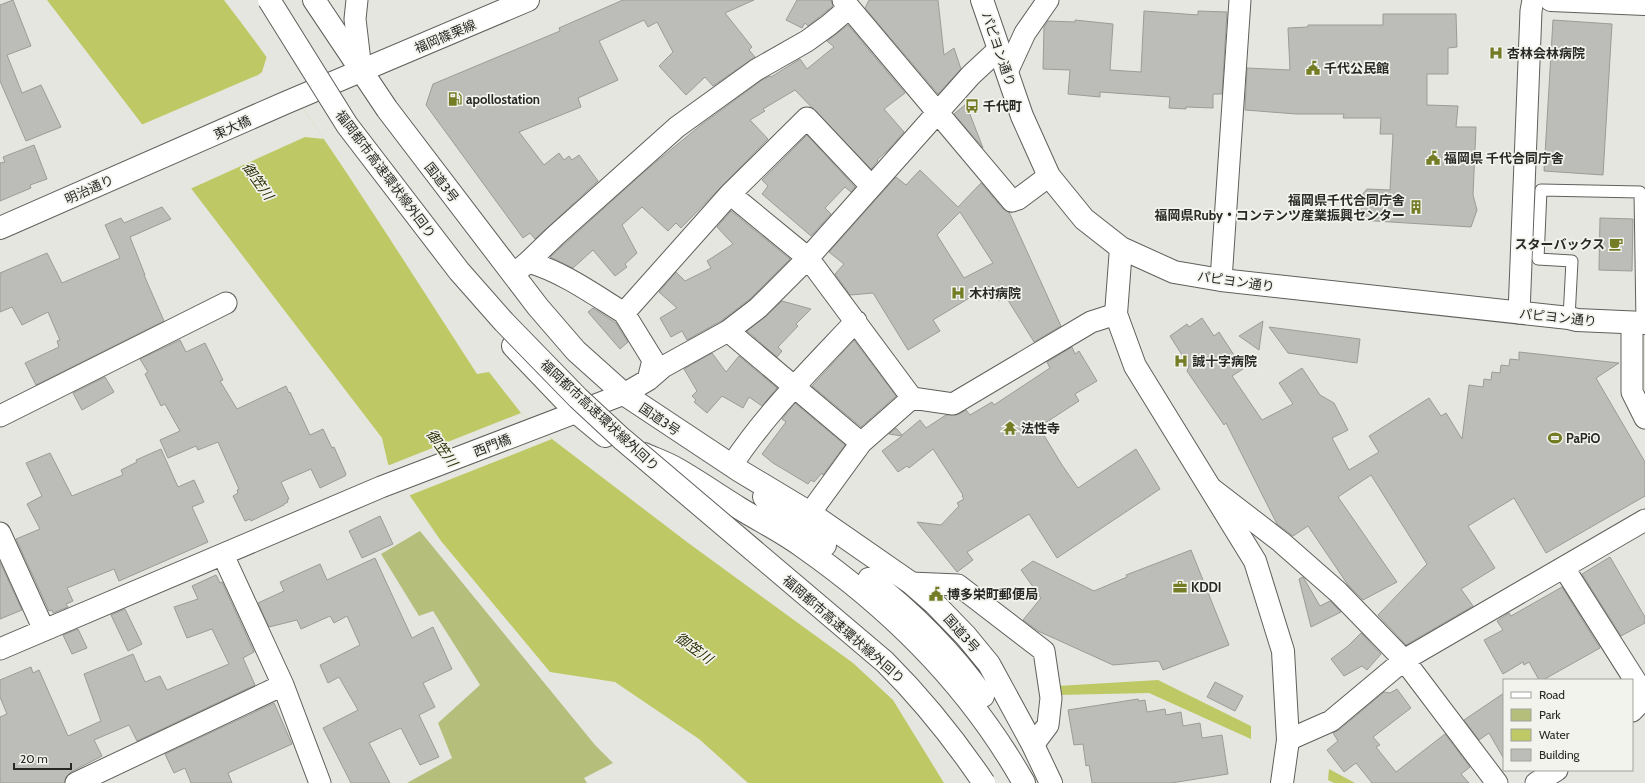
<svg xmlns="http://www.w3.org/2000/svg" width="1645" height="783" font-family="Cabin,'Noto Sans JP',sans-serif">
  <style>
    .green { fill: #b6be7c }
    .water { fill: #bec966 }
    .pier { fill: #e5e6e0 }
    .building { fill: #bcbdb8; stroke: #9b9c97; fill-rule: evenodd }
    .lines { fill: none; stroke-linecap: round; stroke-linejoin: round }
    .lane-casing { stroke: #5f605b; stroke-width: 13 }
    .street-casing { stroke: #5f605b; stroke-width: 23 }
    .secondary-casing { stroke: #5f605b; stroke-width: 24 }
    .highway-casing { stroke: #5f605b; stroke-width: 24 }
    .lane { stroke: #fff; stroke-width: 11 }
    .street { stroke: #fff; stroke-width: 21 }
    .secondary { stroke: #fff; stroke-width: 22 }
    .highway { stroke: #fff; stroke-width: 22 }
    .highway-bridge-casing { stroke: #5f605b; stroke-width: 24; stroke-linecap: butt }
    .highway-bridge { stroke: #fff; stroke-width: 22 }
    .labels { text-anchor: middle; dominant-baseline: central; stroke-width: 3.5; stroke-linejoin: round; paint-order: stroke }
    .street-label { font-size: 13px; fill: #282826; stroke: #f2f3ed }
    .poi-label { font-size: 13px; font-weight: bold; fill: #282826; stroke: #f2f3ed; text-anchor: start }
    .water-label { font-size: 14px; font-style: italic; fill: #2b2e03; stroke: #f2f3ed }
  </style>
  <rect width="100%" height="100%" fill="#e5e6e0"/>
  <path class="green" d="M 420,531 L 595,745 L 613,763 L 584,778 L 587,783 L 407,783 L 452,758 L 438,723 L 480,685 L 433,611 L 419,616 L 381,554 Z"/>
  <path class="water" d="M 47,0 L 224,0 C 316,119 395,248 477,374 L 489,372 L 521,413 L 552,439 L 687,542 L 853,663 L 893,700 L 944,783 L 748,783 L 699,739 L 615,682 L 550,672 L 441,541 L 388,464 L 382,438 Z
    M 1158,680 L 1251,726 L 1251,739 L 1149,693 L 1058,695 L 1057,686 Z
    M 1329,769 L 1355,783 L 1334,783 L 1328,780 Z"/>
  <path class="pier" d="M 267,56 L 324,139 L 305,137 L 190,189 L 141,125 L 258,75 L 262,72 Z
    M 521,413 L 552,439 L 408,496 L 387,466 Z"/>
  <path class="building" d="M 13,0 L 31,46 L 7,55 L 22,93 L 41,85 L 61,127 L 26,141 L 0,81 L 0,5 Z
    M 623,0 L 754,0 L 725,13 L 752,47 L 749,50 L 755,57 L 713,86 L 705,77 L 686,95 L 659,66 L 673,52 L 657,22 L 648,27 L 644,20 L 599,41 L 618,80 L 578,98 L 581,107 L 519,132 L 544,165 L 559,153 L 564,160 L 569,156 L 572,160 L 579,155 L 598,181 L 535,239 L 530,233 L 523,238 L 426,105 L 433,84 L 560,31 L 559,28 Z
    M 797,0 L 831,0 L 833,6 L 808,26 L 805,23 L 802,28 L 786,20 Z
    M 869,0 L 938,0 L 944,55 L 954,48 L 961,69 L 938,94 L 865,8 Z
    M 1144,11 L 1198,15 L 1198,11 L 1227,12 L 1222,94 L 1213,94 L 1213,108 L 1186,107 L 1186,109 L 1169,108 L 1170,97 L 1100,92 L 1100,97 L 1068,94 L 1070,70 L 1043,69 L 1044,27 L 1048,21 L 1075,22 L 1075,20 L 1113,24 L 1110,70 L 1141,72 Z
    M 1383,14 L 1456,14 L 1457,47 L 1448,48 L 1448,74 L 1427,74 L 1427,105 L 1458,106 L 1456,127 L 1476,127 L 1473,195 L 1477,210 L 1471,227 L 1359,220 L 1355,203 L 1367,189 L 1390,190 L 1393,134 L 1380,134 L 1381,118 L 1343,118 L 1344,114 L 1296,114 L 1245,110 L 1247,68 L 1290,70 L 1288,28 L 1308,27 L 1308,25 L 1383,25 Z
    M 1553,20 L 1612,24 L 1603,175 L 1544,171 Z
    M 848,25 L 905,93 L 884,109 L 904,132 L 889,149 L 877,160 L 878,161 L 871,169 L 795,90 L 763,109 L 765,111 L 750,120 L 768,139 L 681,228 L 676,223 L 668,231 L 642,207 L 622,225 L 637,253 L 625,264 L 627,267 L 615,276 L 593,250 L 573,268 L 550,257 L 645,171 L 701,125 L 762,80 L 770,76 L 771,77 L 800,59 L 807,69 L 834,47 L 827,41 Z
    M 966,104 L 978,135 L 983,148 L 954,114 Z
    M 807,135 L 855,187 L 851,192 L 845,187 L 825,208 L 831,214 L 811,236 L 762,194 L 768,186 L 762,180 Z
    M 34,145 L 47,179 L 30,185 L 31,188 L 0,201 L 0,163 L 5,162 L 3,157 Z
    M 920,170 L 958,207 L 981,183 L 1003,209 L 1009,212 L 1061,326 L 1034,342 L 1006,297 L 999,301 L 989,286 L 933,320 L 940,331 L 908,350 L 873,293 L 850,295 L 835,274 L 844,264 L 829,252 L 896,177 L 906,185 ZM 960,212 L 993,263 L 964,278 L 937,235 Z
    M 162,207 L 171,219 L 130,237 L 145,275 L 144,275 L 164,321 L 36,385 L 25,363 L 59,347 L 57,341 L 60,340 L 48,312 L 22,325 L 12,307 L 0,312 L 0,273 L 47,253 L 62,283 L 120,258 L 105,225 L 121,218 L 124,223 Z
    M 731,211 L 790,259 L 750,299 L 721,321 L 687,340 L 682,331 L 671,337 L 660,318 L 677,308 L 659,292 L 676,272 L 685,281 L 711,268 L 707,261 L 733,244 L 717,227 Z
    M 1600,218 L 1633,219 L 1632,271 L 1599,270 Z
    M 782,301 L 811,309 L 796,324 L 798,326 L 778,347 L 782,351 L 777,357 L 747,331 L 766,316 Z
    M 593,308 L 616,323 L 628,342 L 620,349 L 588,312 Z
    M 1202,318 L 1214,336 L 1219,332 L 1243,369 L 1232,376 L 1262,420 L 1293,404 L 1279,383 L 1302,368 L 1320,395 L 1334,403 L 1348,430 L 1332,438 L 1349,470 L 1379,452 L 1369,436 L 1429,398 L 1441,416 L 1446,413 L 1462,439 L 1469,385 L 1483,387 L 1484,379 L 1491,380 L 1492,372 L 1500,373 L 1501,365 L 1509,366 L 1510,359 L 1519,360 L 1519,352 L 1619,363 L 1596,378 L 1645,462 L 1645,496 L 1546,553 L 1514,498 L 1468,526 L 1495,568 L 1461,589 L 1473,606 L 1406,645 L 1378,615 L 1427,564 L 1371,475 L 1338,497 L 1397,582 L 1363,600 L 1348,585 L 1308,526 L 1293,536 L 1277,524 L 1226,423 L 1224,425 L 1187,371 L 1189,366 L 1170,336 L 1187,324 L 1189,327 Z
    M 1263,321 L 1259,350 L 1239,336 Z
    M 1269,327 L 1360,339 L 1357,363 L 1288,353 Z
    M 180,340 L 186,352 L 205,343 L 223,380 L 220,381 L 237,409 L 286,386 L 289,393 L 290,392 L 310,435 L 323,429 L 332,448 L 334,447 L 346,474 L 345,476 L 320,488 L 311,469 L 281,482 L 289,499 L 287,500 L 288,502 L 284,504 L 284,505 L 251,521 L 250,519 L 245,521 L 233,496 L 238,493 L 237,490 L 239,489 L 218,442 L 198,450 L 196,446 L 168,458 L 160,440 L 180,431 L 165,404 L 161,406 L 145,374 L 148,372 L 140,359 Z
    M 854,340 L 896,396 L 861,427 L 812,386 Z
    M 1072,347 L 1075,354 L 1079,351 L 1097,381 L 1075,394 L 1079,401 L 1039,427 L 1062,465 L 1078,488 L 1136,449 L 1160,489 L 1057,558 L 1029,514 L 967,552 L 973,560 L 957,572 L 917,522 L 941,525 L 959,506 L 957,503 L 964,499 L 962,496 L 963,495 L 933,449 L 909,468 L 907,466 L 898,472 L 882,451 L 902,436 L 889,434 L 896,428 L 902,435 L 920,420 L 926,428 L 946,415 L 959,414 L 966,410 L 970,415 L 992,402 L 994,405 L 1050,368 L 1047,362 Z
    M 712,353 L 726,372 L 739,356 L 777,388 L 762,406 L 749,397 L 743,408 L 722,396 L 707,413 L 694,402 L 696,400 L 692,396 L 697,391 L 684,369 Z
    M 105,377 L 114,392 L 82,410 L 73,393 Z
    M 795,403 L 845,445 L 823,475 L 822,473 L 814,482 L 811,480 L 808,484 L 773,463 L 762,454 L 786,422 L 782,419 Z
    M 161,449 L 178,487 L 194,480 L 204,502 L 192,507 L 208,542 L 119,581 L 114,569 L 67,588 L 73,601 L 66,604 L 68,607 L 53,613 L 52,610 L 49,611 L 16,539 L 40,529 L 27,504 L 42,496 L 26,463 L 50,453 L 72,496 L 123,475 L 121,470 L 137,462 L 136,460 Z
    M 380,516 L 393,544 L 362,558 L 349,531 Z
    M 1191,550 L 1229,645 L 1163,670 L 1159,661 L 1113,665 L 1038,631 L 1023,620 L 1041,598 L 1021,570 L 1033,561 L 1094,591 L 1127,577 L 1126,575 Z
    M 1610,557 L 1645,617 L 1645,623 L 1621,636 L 1582,574 Z
    M 375,558 L 412,638 L 433,627 L 452,669 L 423,683 L 435,707 L 419,715 L 439,757 L 420,765 L 401,728 L 369,743 L 390,783 L 351,783 L 323,728 L 358,710 L 339,677 L 328,683 L 320,665 L 360,645 L 347,616 L 334,623 L 330,616 L 301,629 L 297,620 L 269,627 L 258,603 L 284,591 L 280,582 L 320,564 L 327,580 Z
    M 0,562 L 22,610 L 0,619 Z
    M 216,575 L 220,583 L 222,582 L 254,652 L 243,658 L 255,685 L 137,741 L 129,725 L 94,740 L 102,756 L 71,772 L 66,777 L 64,783 L 0,783 L 0,717 L 7,714 L 0,697 L 0,680 L 31,667 L 33,673 L 39,670 L 68,736 L 101,721 L 84,674 L 133,654 L 145,682 L 160,676 L 167,690 L 229,664 L 212,629 L 187,638 L 174,607 L 198,599 L 192,586 Z
    M 1303,577 L 1320,606 L 1330,601 L 1341,612 L 1311,627 L 1299,579 Z
    M 1562,587 L 1600,648 L 1543,680 L 1539,680 L 1529,662 L 1524,665 L 1523,662 L 1503,674 L 1484,640 L 1503,630 L 1497,621 L 1509,613 L 1511,616 Z
    M 125,609 L 142,644 L 128,651 L 111,615 Z
    M 78,629 L 87,648 L 72,654 L 63,635 Z
    M 1361,633 L 1381,654 L 1367,670 L 1362,666 L 1344,676 L 1331,659 L 1348,646 Z
    M 1215,682 L 1243,696 L 1235,711 L 1207,697 Z
    M 1397,689 L 1411,708 L 1373,737 L 1380,745 L 1376,747 L 1396,772 L 1445,734 L 1470,767 L 1461,774 L 1469,783 L 1372,783 L 1356,763 L 1344,772 L 1327,750 L 1338,741 L 1333,733 L 1339,730 L 1384,692 L 1390,693 Z
    M 1504,693 L 1504,759 L 1489,733 L 1479,740 L 1464,720 Z
    M 1138,699 L 1139,701 L 1145,700 L 1147,712 L 1165,709 L 1166,715 L 1181,712 L 1183,726 L 1200,723 L 1202,738 L 1222,735 L 1228,774 L 1171,783 L 1092,783 L 1089,765 L 1086,766 L 1083,744 L 1074,745 L 1068,710 Z
    M 274,703 L 292,744 L 228,773 L 232,783 L 191,783 L 185,768 L 174,773 L 165,754 Z"/>
  <g class="lines">
    <defs>
      <path id="lane" d="M 1569,318 L 1572,261 L 1538,259 L 1541,190 L 1640,192 L 1642,323"/>
      <path id="street" d="M 357,0 L 355,19 L 361,70
        M 843,0 L 1012,201 L 1018,199 L 1049,176
        M 1007,72 L 1025,33 L 1048,0
        M 730,194 L 808,258 L 912,398 L 953,404 L 1091,322 L 1116,314
        M 528,262 L 555,236 L 677,127 L 756,70 L 807,41 L 829,25 L 849,8
        M 514,274 L 528,262 C 563,272 593,294 624,313 L 730,194 L 807,118 L 871,186
        M 1221,280 L 1240,0
        M 624,313 L 653,360 L 648,380
        M 1519,313 L 1531,11 L 1533,0
        M 1632,323 L 1632,392 L 1645,418
        M 728,331 L 861,443
        M 0,416 L 226,303
        M 732,465 C 765,414 814,366 856,321
        M 1211,488 L 1281,542 L 1338,592 L 1404,660 L 1497,783
        M 810,513 L 861,443 L 912,398
        M 0,533 L 44,630
        M 223,555 L 283,685 L 320,783
        M 1564,568 L 1645,696
        M 911,583 L 958,585 L 1044,651 L 1051,698 L 1048,725 L 1033,745
        M 0,649 L 381,487 L 624,394 L 648,380 L 663,367 L 728,331 L 758,308 L 808,258 L 971,75 L 999,49
        M 1632,711 L 1645,698
        M 1288,740 L 1331,721 L 1404,660 L 1645,520
        M 76,783 L 283,685
        M 1536,783 L 1557,770"/>
      <path id="secondary" d="M 982,0 L 1022,116 L 1049,176 L 1084,219 L 1121,248 L 1174,272 L 1221,280 L 1569,318 L 1577,320 L 1645,323
        M 1551,0 L 1645,4
        M 0,228 L 285,103 L 528,0
        M 1121,248 L 1116,314 L 1135,366 L 1255,561 L 1283,651 L 1288,740 L 1282,783"/>
      <path id="highway" d="M 314,0 L 387,109 L 538,307 L 576,351 L 624,394 L 740,471 L 810,513 L 911,583 L 935,604 L 966,636 L 989,664 L 1033,745 L 1051,783
        M 513,346 L 576,412 L 605,436
        M 644,454 C 655,459 667,463 677,469 C 698,481 718,495 739,508 C 760,521 783,532 803,547 C 893,610 970,687 1024,783
        M 764,497 L 775,509 L 825,545
        M 869,579 C 911,611 953,653 983,696"/>
    </defs>
    <use href="#lane" class="lane-casing"/>
    <use href="#street" class="street-casing"/>
    <use href="#secondary" class="secondary-casing"/>
    <use href="#highway" class="highway-casing"/>
    <use href="#lane" class="lane"/>
    <use href="#street" class="street"/>
    <use href="#secondary" class="secondary"/>
    <use href="#highway" class="highway"/>
    <defs>
      <path id="highway-bridge" d="M 269,0 L 347,125 L 459,271 L 504,322 L 578,398 L 621,438 L 885,662 C 922,699 955,740 984,783"/>
    </defs>
    <use href="#highway-bridge" class="highway-bridge-casing"/>
    <use href="#highway-bridge" class="highway-bridge"/>
  </g>
  <defs>
    <symbol id="hospital-bare" viewBox="-9 -9 18 18"><path d="M-5-5h3v3.5h4V-5h3V5h-3V1.5h-4V5h-3Z" fill="#747c26" stroke="#f2f3ed" stroke-width="2.5" paint-order="stroke"/></symbol>
    <symbol id="civic-bare" viewBox="-9 -9 18 18"><path d="M-.6-6.5H3V-4.5H.6V-3L4-1V1h2V6H-6V1h2V-1L-.6-3ZM-1.2 2.5V6h2.4V2.5Z" fill="#747c26" stroke="#f2f3ed" stroke-width="2.5" paint-order="stroke"/></symbol>
    <symbol id="fuel-bare" viewBox="-9 -9 18 18"><path d="M-5.5-6h7V0h2V4h1.3V-2.5L3-4.5l.8-.8L6-3V5H2.5V1h-1V6h-7ZM-4.2-4.7v3.2H.2V-4.7Z" fill="#747c26" stroke="#f2f3ed" stroke-width="2.5" paint-order="stroke"/></symbol>
    <symbol id="bus-bare" viewBox="-9 -9 18 18"><path d="M-5-6H5V4H4V6H2V4H-2V6H-4V4H-5ZM-3.5-4V0h7V-4ZM-3.5 1.2v1.5H-2V1.2ZM2 1.2v1.5H3.5V1.2Z" fill="#747c26" stroke="#f2f3ed" stroke-width="2.5" paint-order="stroke"/></symbol>
    <symbol id="building-bare" viewBox="-9 -9 18 18"><path d="M-4-6H4V6H1V3H-1V6H-4ZM-2.5-4.3h1.7v1.8h-1.7ZM.8-4.3h1.7v1.8H.8ZM-2.5-1h1.7V.8h-1.7ZM.8-1h1.7V.8H.8Z" fill="#747c26" stroke="#f2f3ed" stroke-width="2.5" paint-order="stroke"/></symbol>
    <symbol id="cafe-bare" viewBox="-9 -9 18 18"><path d="M-5.5-4.5H6V0H3Q3 3.5 0 3.5H-2.5Q-5.5 3.5-5.5 0ZM3-3.2v2h1.7v-2ZM-6 4.5H4V6H-6Z" fill="#747c26" stroke="#f2f3ed" stroke-width="2.5" paint-order="stroke"/></symbol>
    <symbol id="temple-bare" viewBox="-9 -9 18 18"><path d="M0-6L5-2H3V0L6.5 2.5H4V6H1.5V3h-3V6H-4V2.5H-6.5L-3 0V-2H-5Z" fill="#747c26" stroke="#f2f3ed" stroke-width="2.5" paint-order="stroke"/></symbol>
    <symbol id="stadium-bare" viewBox="-9 -9 18 18"><path d="M0-5a6.5 5 0 1 0 0 10a6.5 5 0 1 0 0-10ZM-3.5-1.8h7v3.6h-7Z" fill="#747c26" stroke="#f2f3ed" stroke-width="2.5" paint-order="stroke"/></symbol>
    <symbol id="office-bare" viewBox="-9 -9 18 18"><path d="M-6-3h4V-5.5h4V-3h4V5H-6ZM-1-4.5V-3h2v-1.5ZM-6 0V1H6V0Z" fill="#747c26" stroke="#f2f3ed" stroke-width="2.5" paint-order="stroke"/></symbol>
  </defs>
  <g fill-rule="evenodd">
    <use href="#hospital-bare" x="1486" y="43" width="20" height="20"/>
    <use href="#civic-bare" x="1303" y="58" width="20" height="20"/>
    <use href="#fuel-bare" x="445" y="89" width="20" height="20"/>
    <use href="#bus-bare" x="962" y="96" width="20" height="20"/>
    <use href="#civic-bare" x="1423" y="148" width="20" height="20"/>
    <use href="#building-bare" x="1406" y="197" width="20" height="20"/>
    <use href="#cafe-bare" x="1606" y="234" width="20" height="20"/>
    <use href="#hospital-bare" x="948" y="283" width="20" height="20"/>
    <use href="#hospital-bare" x="1171" y="351" width="20" height="20"/>
    <use href="#temple-bare" x="1000" y="418" width="20" height="20"/>
    <use href="#stadium-bare" x="1545" y="428" width="20" height="20"/>
    <use href="#office-bare" x="1170" y="577" width="20" height="20"/>
    <use href="#civic-bare" x="926" y="584" width="20" height="20"/>
  </g>
  <g class="labels">
    <g class="street-label">
      <text transform="translate(445 36) rotate(-23)">福岡篠栗線</text>
      <text transform="translate(999 49) rotate(71)">パピヨン通り</text>
      <text transform="translate(232 127) rotate(-24)">東大橋</text>
      <text transform="translate(386 174) rotate(53)">福岡都市高速環状線外回り</text>
      <text transform="translate(442 182) rotate(52)">国道3号</text>
      <text transform="translate(89 189) rotate(-24)">明治通り</text>
      <text transform="translate(1236 281) rotate(8)">パピヨン通り</text>
      <text transform="translate(1558 317) rotate(6)">パピヨン通り</text>
      <text transform="translate(600 415) rotate(43)">福岡都市高速環状線外回り</text>
      <text transform="translate(660 419) rotate(34)">国道3号</text>
      <text transform="translate(492 445) rotate(-21)">西門橋</text>
      <text transform="translate(844 629) rotate(41)">福岡都市高速環状線外回り</text>
      <text transform="translate(962 633) rotate(48)">国道3号</text>
    </g>
    <g class="poi-label">
      <text x="1507" y="53">杏林会林病院</text>
      <text x="1324" y="68">千代公民館</text>
      <text x="466" y="99">apollostation</text>
      <text x="983" y="106">千代町</text>
      <text x="1444" y="158">福岡県 千代合同庁舎</text>
      <text x="1405" y="200" text-anchor="end">福岡県千代合同庁舎<tspan x="1405" dy="15">福岡県Ruby・コンテンツ産業振興センター</tspan></text>
      <text x="1605" y="244" text-anchor="end">スターバックス</text>
      <text x="969" y="293">木村病院</text>
      <text x="1192" y="361">誠十字病院</text>
      <text x="1021" y="428">法性寺</text>
      <text x="1566" y="438">PaPiO</text>
      <text x="1191" y="587">KDDI</text>
      <text x="947" y="594">博多栄町郵便局</text>
    </g>
    <g class="water-label">
      <text transform="translate(258 181) rotate(55)">御笠川</text>
      <text transform="translate(442 448) rotate(55)">御笠川</text>
      <text transform="translate(694 648) rotate(36)">御笠川</text>
    </g>
  </g>
  <rect x="1503" y="679" width="130" height="92" fill="#f2f3ed" stroke="#a1a29d"/>
  <rect x="1511" y="692" width="20" height="6" fill="#ffffff" stroke="#a1a29d"/>
  <text x="1539" y="699" font-size="12" fill="#282826">Road</text>
  <rect x="1511" y="709" width="20" height="12" fill="#b6be7c" stroke="#a1a29d"/>
  <text x="1539" y="719" font-size="12" fill="#282826">Park</text>
  <rect x="1511" y="729" width="20" height="12" fill="#bec966" stroke="#a1a29d"/>
  <text x="1539" y="739" font-size="12" fill="#282826">Water</text>
  <rect x="1511" y="749" width="20" height="12" fill="#bcbdb8" stroke="#a1a29d"/>
  <text x="1539" y="759" font-size="12" fill="#282826">Building</text>
  <path d="M14 763v6h57v-6" fill="none" stroke="#282826" stroke-width="2"/>
  <text x="20" y="763" font-size="12" fill="#282826" stroke="#f2f3ed" stroke-width="3" paint-order="stroke">20 m</text>
</svg>
